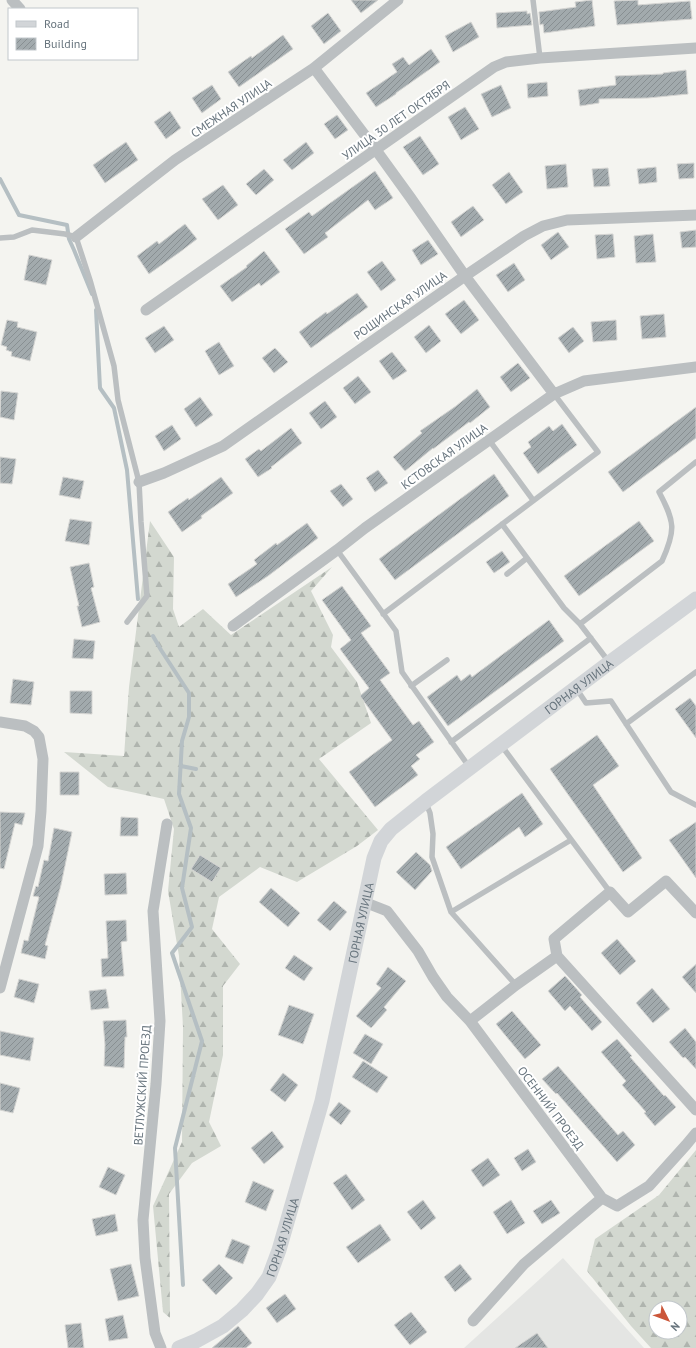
<svg xmlns="http://www.w3.org/2000/svg" width="696" height="1348" font-family="'PT Sans',sans-serif">
  <style>
    .built { fill: #e4e5e3 }
    .forest { fill: url(#forest-firs); fill-rule: evenodd }
    .lines { fill: none; stroke-linecap: round; stroke-linejoin: round }
    .stream { stroke: #b5bfc3; stroke-width: 4 }
    .building { fill: url(#building-hatch); stroke: #d5d5d3 }
    .lane { stroke: #bbbfc1; stroke-width: 5.5 }
    .street { stroke: #bbbfc1; stroke-width: 11 }
    .secondary { stroke: #d2d5d8; stroke-width: 15 }
    .labels { text-anchor: middle; dominant-baseline: central; stroke-width: 4; stroke-linejoin: round; paint-order: stroke }
    .street-label { font-size: 12px; fill: #67747d; stroke: #fff }
  </style>
  <defs>
    <pattern id="forest-firs" width="22" height="20" patternUnits="userSpaceOnUse"><rect width="22" height="20" fill="#d3d8d0"/><path d="M5 1l3.5 6h-7zM16 11l3.5 6h-7z" fill="#afb4ae"/></pattern>
    <pattern id="building-hatch" width="6" height="6" patternUnits="userSpaceOnUse"><rect width="6" height="6" fill="#a2aaad"/><path d="M-1 1l2-2M0 6l6-6M5 7l2-2" fill="none" stroke="#888f92"/></pattern>
  </defs>
  <rect width="100%" height="100%" fill="#f4f4f0"/>
  <path class="built" d="M 563,1258 L 644,1348 L 464,1348 Z"/>
  <path class="forest" d="M 150,521 L 174,557 L 173,609 L 179,627 L 203,609 L 231,635 L 332,567 L 311,591 L 333,635 L 331,647 L 357,682 L 371,723 L 319,759 L 378,830 L 357,846 L 297,882 L 260,867 L 219,897 L 212,929 L 240,964 L 223,986 L 223,1055 L 209,1122 L 221,1146 L 192,1163 L 169,1194 L 170,1318 L 163,1312 L 153,1206 L 182,1142 L 183,1027 L 179,956 L 168,891 L 174,829 L 164,799 L 108,787 L 64,752 L 124,756 L 129,687 Z
    M 696,1150 L 696,1348 L 651,1348 L 631,1326 L 587,1271 L 595,1239 L 659,1195 ZM 656,1308 L 680,1308 L 680,1332 L 656,1332 Z"/>
  <g class="lines">
    <path class="stream" d="M 0,179 L 19,215 L 67,225 L 69,239 L 74,250 L 92,294
      M 96,310 L 100,388 L 114,408 L 127,470 L 138,599
      M 153,636 L 161,650 L 189,693 L 189,717 L 182,741 L 179,794 L 191,828 L 182,888 L 192,927 L 172,953 L 202,1041 L 175,1148 L 183,1285
      M 181,766 L 196,769"/>
  </g>
  <path class="building" d="M 351,0 L 378,0 L 361,13 Z
    M 592,0 L 595,26 L 544,33 L 543,24 L 540,25 L 539,12 L 576,7 L 575,2 Z
    M 638,0 L 638,5 L 690,1 L 692,19 L 617,25 L 614,1 Z
    M 527,11 L 527,14 L 530,13 L 532,25 L 497,28 L 496,13 Z
    M 328,13 L 341,31 L 324,44 L 311,26 Z
    M 471,22 L 479,37 L 453,52 L 445,36 Z
    M 283,35 L 293,49 L 239,87 L 228,72 L 251,56 L 252,58 Z
    M 431,49 L 440,62 L 396,93 L 396,94 L 376,107 L 366,93 L 397,72 L 392,64 L 403,57 L 409,65 Z
    M 686,70 L 688,94 L 648,98 L 599,99 L 599,103 L 580,106 L 578,90 L 616,85 L 615,76 L 663,74 L 663,73 Z
    M 547,82 L 548,96 L 528,98 L 527,84 Z
    M 212,85 L 221,99 L 202,113 L 192,98 Z
    M 501,85 L 511,108 L 492,117 L 481,94 Z
    M 465,107 L 479,129 L 461,140 L 448,117 Z
    M 170,111 L 181,128 L 166,139 L 154,122 Z
    M 337,115 L 348,130 L 335,139 L 324,124 Z
    M 420,136 L 439,164 L 423,175 L 403,147 Z
    M 126,142 L 138,160 L 105,183 L 93,165 Z
    M 306,142 L 314,153 L 292,170 L 283,160 Z
    M 694,163 L 694,178 L 679,179 L 677,164 Z
    M 566,164 L 568,187 L 547,189 L 545,166 Z
    M 656,167 L 657,182 L 639,184 L 637,169 Z
    M 608,168 L 610,186 L 594,187 L 592,169 Z
    M 264,169 L 274,180 L 256,195 L 246,184 Z
    M 375,171 L 393,198 L 375,210 L 368,200 L 325,233 L 328,237 L 304,254 L 285,229 L 309,212 L 312,216 Z
    M 509,172 L 523,192 L 506,204 L 492,185 Z
    M 223,185 L 238,205 L 218,220 L 202,199 Z
    M 473,206 L 484,220 L 461,237 L 451,222 Z
    M 185,224 L 197,239 L 180,252 L 149,274 L 137,256 L 157,241 L 159,244 Z
    M 696,230 L 696,247 L 682,248 L 680,232 Z
    M 558,232 L 569,247 L 551,260 L 541,245 Z
    M 613,234 L 615,257 L 597,259 L 595,235 Z
    M 653,234 L 656,262 L 636,263 L 634,236 Z
    M 428,240 L 438,254 L 421,265 L 412,250 Z
    M 264,251 L 280,272 L 261,286 L 259,283 L 232,302 L 220,286 L 247,267 L 246,266 Z
    M 29,255 L 52,260 L 46,285 L 24,280 Z
    M 382,261 L 396,280 L 381,291 L 367,272 Z
    M 514,263 L 525,280 L 508,292 L 496,275 Z
    M 357,293 L 368,307 L 311,348 L 299,332 L 326,312 L 327,314 Z
    M 464,300 L 479,320 L 461,334 L 445,314 Z
    M 664,314 L 666,337 L 642,339 L 640,316 Z
    M 7,320 L 18,322 L 17,327 L 37,332 L 30,361 L 11,356 L 12,352 L 6,350 L 7,347 L 1,345 Z
    M 616,320 L 617,340 L 593,342 L 591,322 Z
    M 429,325 L 441,341 L 426,353 L 414,337 Z
    M 164,326 L 174,340 L 155,353 L 145,338 Z
    M 573,327 L 584,341 L 569,353 L 558,338 Z
    M 219,342 L 234,366 L 219,375 L 205,351 Z
    M 275,348 L 288,362 L 274,373 L 262,358 Z
    M 392,352 L 407,371 L 393,380 L 379,361 Z
    M 518,363 L 530,378 L 511,392 L 500,377 Z
    M 358,376 L 371,392 L 355,404 L 343,388 Z
    M 477,389 L 490,407 L 470,423 L 469,422 L 433,449 L 433,448 L 405,471 L 393,457 L 422,433 L 420,431 L 456,406 Z
    M 1,391 L 18,393 L 14,420 L 0,417 Z
    M 200,397 L 213,415 L 196,427 L 184,409 Z
    M 325,401 L 337,417 L 321,429 L 309,413 Z
    M 696,407 L 696,438 L 623,492 L 608,472 Z
    M 562,424 L 577,445 L 538,474 L 523,453 L 531,447 L 528,442 L 549,426 L 553,431 Z
    M 172,425 L 181,439 L 164,451 L 155,436 Z
    M 291,428 L 302,443 L 271,467 L 272,468 L 258,477 L 245,459 L 259,449 L 261,451 Z
    M 0,457 L 16,459 L 12,484 L 0,483 Z
    M 378,470 L 388,483 L 375,492 L 366,478 Z
    M 494,474 L 509,496 L 395,580 L 379,559 Z
    M 63,477 L 84,481 L 80,499 L 59,495 Z
    M 221,477 L 233,493 L 201,516 L 202,518 L 182,532 L 168,512 L 188,498 L 189,500 Z
    M 341,484 L 353,499 L 343,507 L 330,491 Z
    M 70,519 L 92,522 L 89,545 L 65,541 Z
    M 639,521 L 654,541 L 579,596 L 564,576 Z
    M 307,523 L 318,538 L 268,576 L 236,597 L 228,584 L 257,564 L 254,560 L 276,543 L 277,545 Z
    M 502,551 L 510,562 L 494,573 L 486,562 Z
    M 89,563 L 94,587 L 91,588 L 100,622 L 82,627 L 77,606 L 79,606 L 70,567 Z
    M 342,586 L 371,626 L 361,633 L 390,673 L 380,680 L 413,725 L 419,721 L 434,742 L 416,755 L 420,759 L 411,766 L 418,775 L 375,807 L 349,772 L 392,740 L 360,696 L 369,688 L 340,649 L 351,640 L 322,600 Z
    M 549,620 L 564,641 L 448,726 L 427,697 L 457,675 L 461,681 L 470,674 L 472,677 Z
    M 74,639 L 95,641 L 93,659 L 72,658 Z
    M 13,679 L 34,682 L 31,705 L 10,703 Z
    M 70,691 L 92,691 L 92,714 L 70,713 Z
    M 690,698 L 696,706 L 696,738 L 675,709 Z
    M 597,735 L 619,766 L 593,785 L 642,858 L 623,872 L 550,769 Z
    M 60,772 L 79,772 L 79,795 L 60,795 Z
    M 522,793 L 543,824 L 525,837 L 519,827 L 461,869 L 446,847 Z
    M 0,812 L 25,813 L 22,825 L 15,823 L 4,869 L 0,868 Z
    M 121,817 L 138,818 L 138,836 L 120,836 Z
    M 696,822 L 696,878 L 669,840 Z
    M 54,828 L 72,832 L 61,885 L 45,945 L 48,946 L 45,959 L 21,953 L 24,940 L 28,941 L 39,897 L 33,896 L 36,886 L 38,887 L 44,860 L 48,861 Z
    M 416,852 L 430,865 L 432,871 L 415,890 L 396,872 Z
    M 200,855 L 221,868 L 212,882 L 191,869 Z
    M 126,873 L 127,894 L 105,895 L 104,874 Z
    M 271,888 L 300,913 L 288,927 L 259,902 Z
    M 334,901 L 347,912 L 330,931 L 317,920 Z
    M 126,920 L 127,941 L 121,942 L 124,976 L 102,977 L 101,959 L 108,958 L 106,921 Z
    M 617,939 L 636,961 L 620,975 L 601,953 Z
    M 294,955 L 313,968 L 304,981 L 285,968 Z
    M 696,964 L 696,993 L 682,977 Z
    M 388,967 L 406,981 L 384,1007 L 387,1010 L 371,1028 L 356,1016 L 381,988 L 376,984 Z
    M 565,976 L 582,995 L 580,997 L 602,1022 L 592,1031 L 570,1006 L 565,1011 L 548,991 Z
    M 19,979 L 39,984 L 34,1003 L 14,997 Z
    M 652,988 L 670,1009 L 653,1023 L 636,1003 Z
    M 106,989 L 109,1008 L 91,1010 L 89,991 Z
    M 289,1005 L 314,1014 L 303,1044 L 278,1035 Z
    M 512,1011 L 541,1045 L 525,1059 L 496,1024 Z
    M 126,1020 L 127,1037 L 125,1037 L 124,1068 L 104,1066 L 105,1045 L 103,1021 Z
    M 685,1028 L 696,1042 L 696,1069 L 685,1057 L 683,1058 L 669,1042 Z
    M 0,1031 L 34,1038 L 30,1061 L 0,1055 Z
    M 365,1034 L 383,1044 L 371,1064 L 353,1053 Z
    M 617,1039 L 632,1056 L 630,1057 L 664,1096 L 665,1095 L 676,1107 L 655,1126 L 644,1113 L 646,1112 L 622,1085 L 626,1081 L 601,1052 Z
    M 363,1061 L 388,1077 L 377,1093 L 352,1077 Z
    M 558,1066 L 618,1135 L 623,1131 L 635,1145 L 617,1162 L 557,1093 L 556,1094 L 542,1079 Z
    M 283,1073 L 298,1085 L 285,1102 L 270,1090 Z
    M 0,1083 L 20,1088 L 13,1113 L 0,1110 Z
    M 339,1102 L 351,1111 L 341,1125 L 329,1115 Z
    M 272,1131 L 284,1147 L 264,1164 L 251,1148 Z
    M 528,1149 L 536,1162 L 522,1171 L 514,1158 Z
    M 488,1158 L 500,1175 L 483,1187 L 471,1170 Z
    M 108,1167 L 125,1175 L 116,1195 L 99,1187 Z
    M 346,1174 L 365,1200 L 352,1210 L 333,1183 Z
    M 253,1181 L 274,1190 L 266,1211 L 245,1202 Z
    M 423,1200 L 436,1218 L 421,1230 L 407,1212 Z
    M 511,1200 L 525,1223 L 507,1234 L 493,1212 Z
    M 551,1200 L 560,1213 L 542,1224 L 533,1211 Z
    M 115,1214 L 118,1231 L 96,1236 L 92,1219 Z
    M 380,1224 L 391,1240 L 358,1263 L 346,1247 Z
    M 232,1239 L 250,1246 L 243,1264 L 225,1257 Z
    M 131,1264 L 139,1296 L 118,1301 L 110,1269 Z
    M 219,1264 L 233,1278 L 216,1295 L 202,1280 Z
    M 460,1264 L 472,1279 L 455,1292 L 444,1277 Z
    M 285,1294 L 296,1309 L 277,1323 L 266,1308 Z
    M 411,1312 L 427,1332 L 410,1345 L 394,1325 Z
    M 123,1315 L 128,1338 L 109,1341 L 105,1319 Z
    M 81,1323 L 84,1348 L 68,1348 L 65,1325 Z
    M 238,1326 L 252,1343 L 246,1348 L 212,1348 Z
    M 537,1333 L 548,1348 L 515,1348 Z"/>
  <g class="lines">
    <path class="lane" d="M 533,0 L 540,58
      M 0,238 L 14,237 L 32,230 L 65,234 L 76,237 L 90,280 L 114,366 L 118,400 L 139,482 L 141,522 L 147,596 L 127,622
      M 489,440 L 533,500
      M 502,524 L 564,608 L 580,624
      M 337,550 L 396,631 L 402,672 L 470,768
      M 507,574 L 527,558
      M 383,614 L 598,452 L 554,394
      M 609,662 L 580,624 L 662,561 C 676,530 675,522 659,492 L 696,462
      M 411,686 L 447,660
      M 576,688 L 586,703 L 611,701 L 671,792 L 696,805
      M 626,724 L 696,672
      M 451,742 L 591,638
      M 501,745 L 610,892
      M 426,803 L 430,813 L 433,834 L 432,857 L 451,912 L 516,985
      M 451,912 L 571,840"/>
    <path class="street" d="M 12,0 L 20,9
      M 314,68 L 376,150 L 410,197 L 465,276 L 554,394
      M 76,237 L 175,160 L 314,68 L 398,0
      M 146,310 L 494,67 L 506,62 L 540,58 L 696,48
      M 139,482 L 164,473 L 223,446 L 465,276 L 524,236 L 543,226 L 567,220 L 696,215
      M 233,626 L 337,550 L 365,528 L 554,394 L 584,381 L 696,367
      M 0,722 L 25,726 L 34,731 L 39,737 L 43,759 L 41,811 L 38,846 L 0,988
      M 364,902 L 387,911 L 418,951 L 433,977 L 447,997 L 470,1021 L 602,1198 L 524,1264 L 473,1321
      M 557,956 L 554,939 L 610,892 L 628,912 L 666,881 L 696,913
      M 557,956 L 696,1110
      M 470,1021 L 516,985 L 557,956
      M 602,1198 L 617,1206 L 649,1186 L 686,1145 L 696,1133
      M 161,1348 L 155,1333 L 145,1258 L 143,1220 L 156,1084 L 160,1021 L 153,911 L 167,824"/>
    <path class="secondary" id="s1" d="M 179,1348 L 196,1341 L 223,1326 L 242,1310 L 257,1294 L 269,1277 L 279,1250 L 322,1101 L 374,858 L 381,841 L 391,829 L 426,801 L 609,663 L 696,599"/>
  </g>
  <g class="labels">
    <g class="street-label">
      <text transform="translate(231 108) rotate(-34)">СМЕЖНАЯ УЛИЦА</text>
      <text transform="translate(396 120) rotate(-35)">УЛИЦА 30 ЛЕТ ОКТЯБРЯ</text>
      <text transform="translate(400 305) rotate(-35)">РОЩИНСКАЯ УЛИЦА</text>
      <text transform="translate(444 456) rotate(-36)">КСТОВСКАЯ УЛИЦА</text>
      <text stroke="none"><textPath href="#s1" startOffset="819">ГОРНАЯ УЛИЦА</textPath></text>
      <text stroke="none"><textPath href="#s1" startOffset="483">ГОРНАЯ УЛИЦА</textPath></text>
      <text transform="translate(142 1085) rotate(-86)">ВЕТЛУЖСКИЙ ПРОЕЗД</text>
      <text transform="translate(551 1108) rotate(53)">ОСЕННИЙ ПРОЕЗД</text>
      <text stroke="none"><textPath href="#s1" startOffset="159">ГОРНАЯ УЛИЦА</textPath></text>
    </g>
  </g>
  <rect x="8" y="8" width="130" height="52" fill="#ffffff" stroke="#c2c7cb"/>
  <rect x="16" y="21" width="20" height="6" fill="#d2d5d8" stroke="#c2c7cb"/>
  <text x="44" y="28" font-size="12" fill="#67747d">Road</text>
  <rect x="16" y="38" width="20" height="12" fill="url(#building-hatch)" stroke="#c2c7cb"/>
  <text x="44" y="48" font-size="12" fill="#67747d">Building</text>
  <g transform="translate(668 1320) rotate(132)"><circle r="19" fill="#ffffff" stroke="#c2c7cb"/>
  <path d="M0-3L7 15L0 10L-7 15Z" fill="#cb5639"/>
  <text y="-6" font-size="11" font-weight="bold" text-anchor="middle" fill="#67747d">N</text>
  </g>
</svg>
